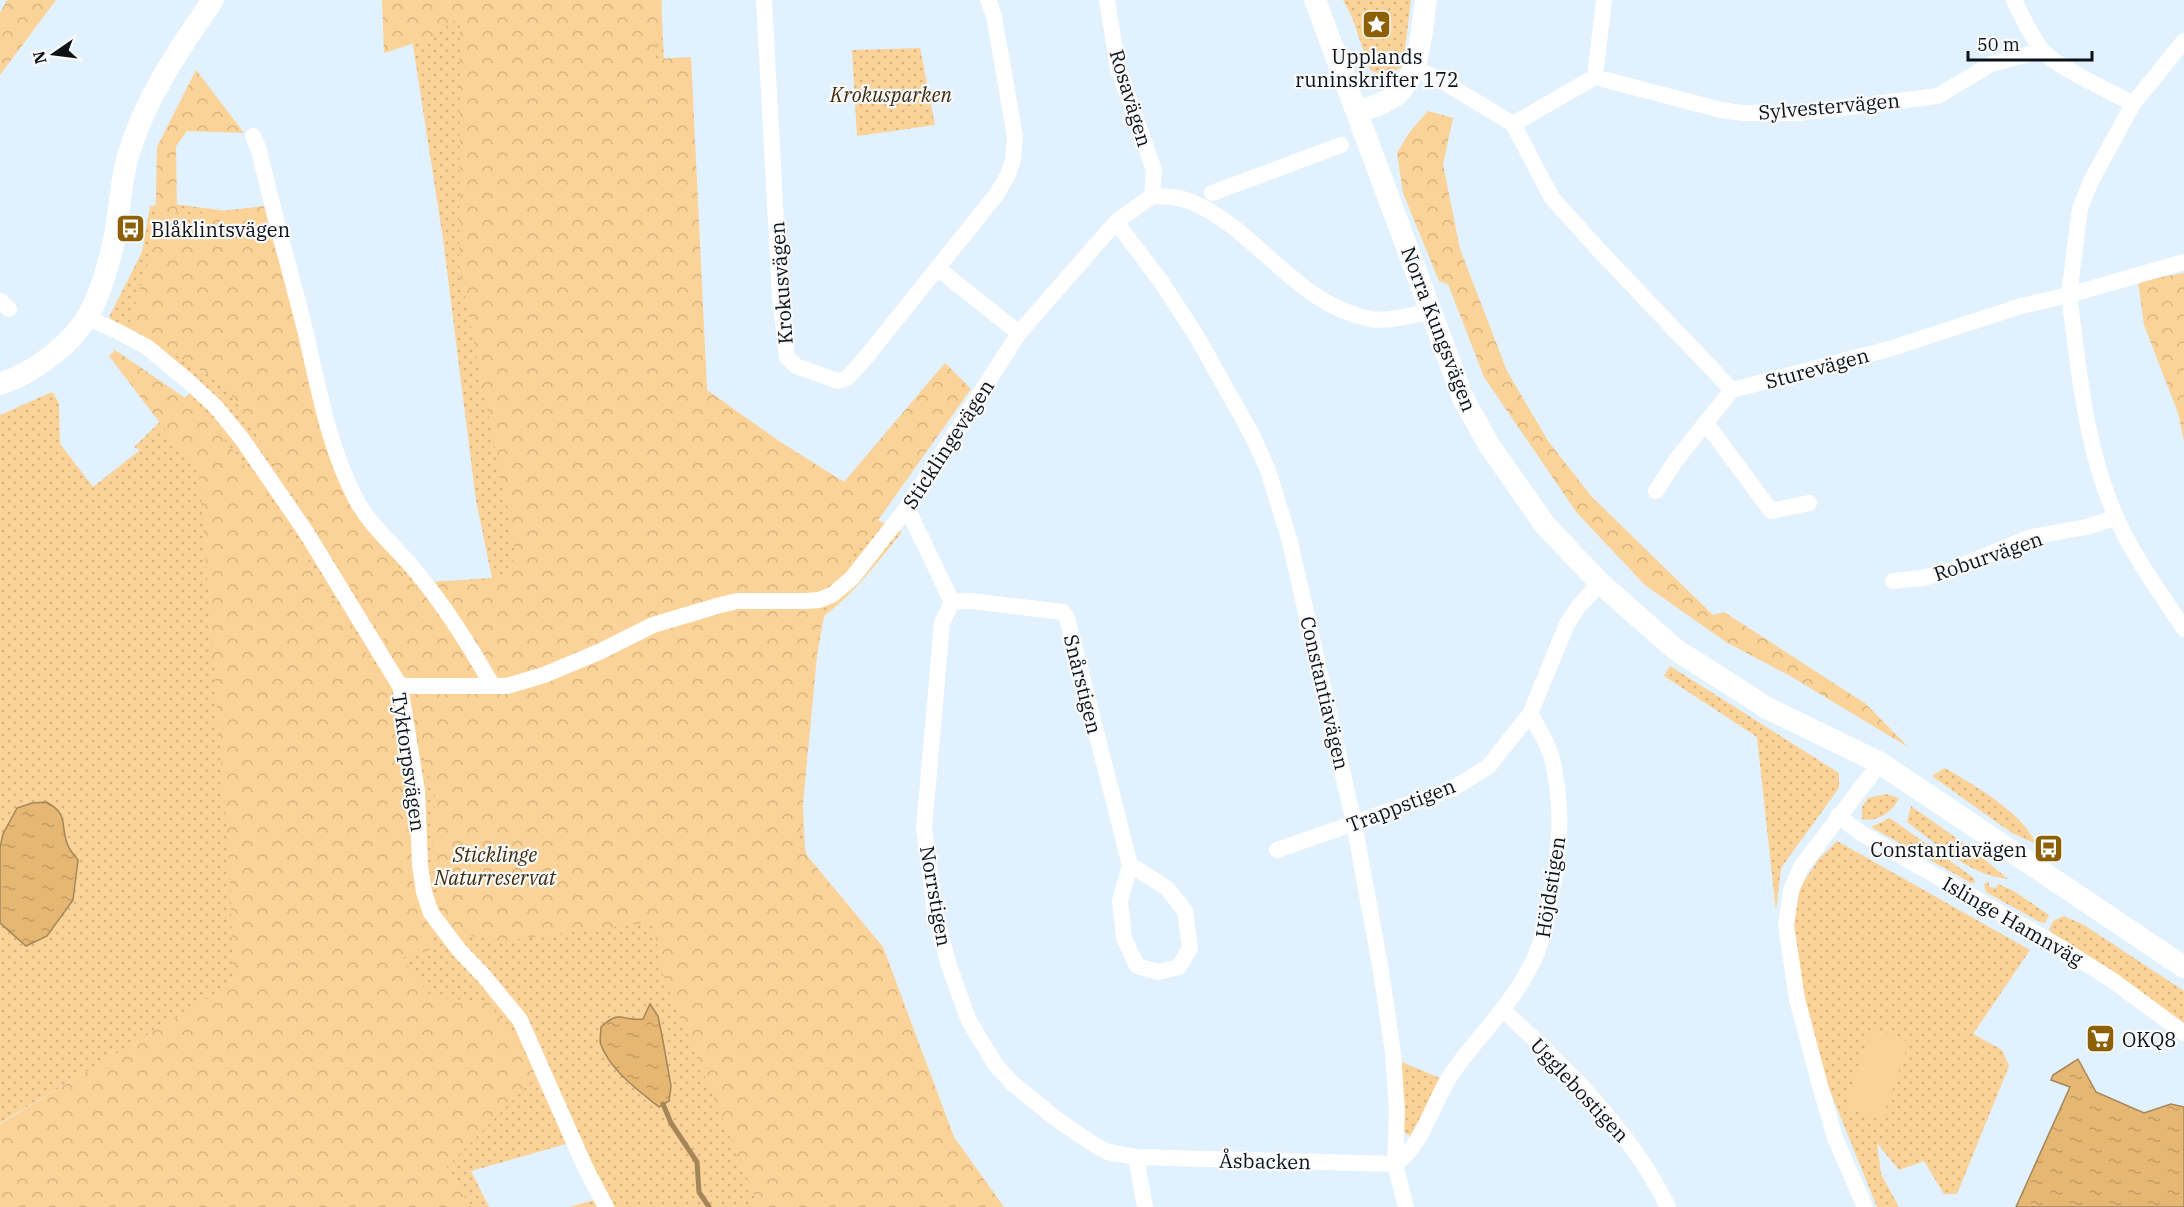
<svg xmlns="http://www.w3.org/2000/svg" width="2184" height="1207" font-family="'IBM Plex Serif',serif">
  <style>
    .grass { fill: url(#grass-dots) }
    .forest { fill: url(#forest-crowns) }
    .garden { fill: #fbd297 }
    .water { fill: url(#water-ripples); stroke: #a48658; stroke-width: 1.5 }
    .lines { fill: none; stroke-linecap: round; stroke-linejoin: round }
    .stream { stroke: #a48658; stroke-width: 5 }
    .street { stroke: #fff; stroke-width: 16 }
    .secondary { stroke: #fff; stroke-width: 22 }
    .labels { text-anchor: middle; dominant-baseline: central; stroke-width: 4.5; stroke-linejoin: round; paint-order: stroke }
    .poi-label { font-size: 20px; fill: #0c1218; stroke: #fbfbfb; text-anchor: start }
    .park-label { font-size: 20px; font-style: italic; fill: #3e2c0d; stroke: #fbfbfb }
    .street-label { font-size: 20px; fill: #0c1218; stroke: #fbfbfb }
  </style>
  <defs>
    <pattern id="grass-dots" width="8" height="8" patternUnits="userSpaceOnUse" patternTransform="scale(1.5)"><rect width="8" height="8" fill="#fbd297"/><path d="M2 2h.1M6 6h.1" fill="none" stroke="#d6b381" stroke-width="1.8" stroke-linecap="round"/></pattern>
    <pattern id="forest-crowns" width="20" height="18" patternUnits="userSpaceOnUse" patternTransform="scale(1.5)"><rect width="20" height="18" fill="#fbd297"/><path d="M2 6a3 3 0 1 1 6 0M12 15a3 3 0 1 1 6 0" fill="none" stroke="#d6b381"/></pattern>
    <pattern id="water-ripples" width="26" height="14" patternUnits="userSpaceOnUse" patternTransform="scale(1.5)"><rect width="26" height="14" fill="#e5b773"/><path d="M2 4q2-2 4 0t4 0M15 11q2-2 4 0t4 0" fill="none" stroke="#c39c63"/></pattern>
  </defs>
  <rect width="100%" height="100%" fill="#e1f1fe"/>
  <path class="grass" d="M 406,0 L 661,0 L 683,442 L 861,512 L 902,532 C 878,561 855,593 824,616 L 809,700 L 801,772 L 805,848 L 822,928 L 985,1207 L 570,1207 L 594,1200 L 566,1144 L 471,1171 L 489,1207 L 0,1207 L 88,1071 L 0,1123 L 0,415 L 52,392 L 59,403 L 60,444 L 93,487 L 140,450 L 134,447 L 190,393 L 109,317 L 142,252 L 150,206 L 173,204 L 265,216 L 285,279 L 326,443 L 415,583 L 492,578 L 476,500 L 443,239 Z
    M 1343,0 L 1411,0 L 1403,66 L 1386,77 L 1370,70 L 1352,17 Z
    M 920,48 L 935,125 L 857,136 L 852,50 Z
    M 1670,666 L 1839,773 L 1839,788 L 1781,868 L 1776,911 L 1757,737 L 1664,676 Z
    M 1945,768 C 1975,786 2022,812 2036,844 L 2012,833 L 1932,776 Z
    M 1886,794 L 1899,798 C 1893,811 1878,823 1862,819 L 1862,807 L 1868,798 Z
    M 1911,806 L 1973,850 L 2008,879 C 1971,876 1937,844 1907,822 Z
    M 1890,818 L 1971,876 L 1975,880 L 1974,883 L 1971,883 L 1871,827 Z
    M 1837,841 L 2030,950 L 1973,1034 L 2002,1050 L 2009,1066 L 1957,1194 L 1944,1194 L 1924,1161 L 1899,1170 L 1877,1143 L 1881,1174 L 1899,1207 L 1877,1207 L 1826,1081 L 1797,978 L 1792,927 L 1800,887 L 1818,860 Z
    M 1989,881 L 1989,887 L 1996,888 L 1998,884 L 2012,890 L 2049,915 L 2045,923 L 2040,922 L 1986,892 L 1984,884 Z
    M 2064,916 L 2084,925 L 2184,991 L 2184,1024 L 2052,933 L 2049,929 L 2053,921 Z
    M 1402,1062 L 1442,1079 L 1412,1137 L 1402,1131 Z"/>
  <path class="forest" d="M 7,0 L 56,0 L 0,75 L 0,13 Z
    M 382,0 L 662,0 L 655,59 L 691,57 L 707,390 L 779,441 L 844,482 L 945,363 L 971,389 L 837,578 L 821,613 L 799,846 L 883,947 L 954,1137 L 1004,1207 L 759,1207 L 663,975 L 653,922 L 501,941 L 448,932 L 431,867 L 435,796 L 391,651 L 226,386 L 129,326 L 155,236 L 157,147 L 196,70 L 244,133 L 187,131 L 176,146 L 177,216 L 264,206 L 331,462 L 357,516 L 417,589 L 438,582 L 489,580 L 504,573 L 516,556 L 459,266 L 460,16 L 433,37 L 384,53 Z
    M 1428,111 L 1453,118 L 1443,164 L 1460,249 L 1507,371 L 1548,441 L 1592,497 L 1713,615 L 1724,612 L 1866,704 L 1908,747 L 1792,677 L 1726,642 L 1645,585 L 1577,513 L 1484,377 L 1448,284 L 1439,281 L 1403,193 L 1397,153 L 1409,133 Z
    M 2184,273 L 2184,441 L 2178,413 L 2144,325 L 2138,281 Z
    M 115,350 L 197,406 L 261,486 L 391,691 L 409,800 L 413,881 L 437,948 L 402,958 L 431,997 L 488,1002 L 539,1074 L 447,1167 L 471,1207 L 0,1207 L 0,1124 L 233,983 L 230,875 L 199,474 L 109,356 Z"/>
  <path class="garden" d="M 1872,1029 L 1909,1042 L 1882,1120 L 1845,1107 Z"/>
  <path class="water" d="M 46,802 C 69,814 60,823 67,843 C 69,850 74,855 78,860 L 73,900 L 47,936 L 26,946 L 0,923 L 0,848 L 3,834 L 17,808 L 32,803 Z
    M 650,1004 L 658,1016 L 663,1041 L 671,1086 L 669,1101 L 659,1107 C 638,1090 611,1071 601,1045 C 599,1040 601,1033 601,1027 C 622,1008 621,1022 643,1019 Z
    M 2078,1059 L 2096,1092 L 2144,1113 L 2171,1104 L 2184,1107 L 2184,1207 L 2016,1207 L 2070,1087 L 2051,1080 L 2053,1075 Z"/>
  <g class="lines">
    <path class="stream" d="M 663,1104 L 671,1123 L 697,1162 L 699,1192 L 709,1207"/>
    <path class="street" d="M 764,0 L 780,296 L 787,357 L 796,366 L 838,381 L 847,378 L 862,362 L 996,195 L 1008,175 L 1013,160 L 1015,137 L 994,16 L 988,0
      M 1107,0 L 1118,68 L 1154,170 L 1152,196
      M 2014,0 C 2022,17 2030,34 2041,49 C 2054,66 2112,92 2133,104
      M 1414,68 L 1442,81 L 1513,124 L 1552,198 L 1598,249 L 1732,390 L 1889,349 L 2021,306 L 2069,295 L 2080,208 L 2092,179 L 2133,104 L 2184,41
      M 1595,77 L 1604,0
      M 1513,124 L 1595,77 L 1721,110 L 1742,113 L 1799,113 L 1938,96 L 1991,64 L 2042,51
      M 253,136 L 259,150 C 273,212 291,273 306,334 C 319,390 329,448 356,499 C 370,526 394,545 414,569 C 444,605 469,644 492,685
      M 1212,193 L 1341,145
      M 1116,222 L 1160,280 L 1196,335 L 1252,435 L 1268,470 L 1290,542 L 1354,823 L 1381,971 L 1393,1053 L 1397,1111 L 1395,1164 L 1406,1207
      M 2184,262 L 2069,295 C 2079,370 2085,449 2117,519 C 2134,558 2161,593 2184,629
      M 937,268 L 1019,333
      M 0,301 L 9,309
      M 87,318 L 115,330 L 147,347 L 188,381 L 216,407 L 242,439 L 306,532 L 400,686 L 417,791 L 420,865 L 424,892 L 431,913 L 459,950 L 483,975 L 520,1020 L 585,1167 L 606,1207
      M 1706,423 L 1771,511 L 1809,503
      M 1656,491 L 1676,460 L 1732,390
      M 907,508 L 952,602 L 942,623 L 924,828 L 935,913 L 949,966 L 969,1021 L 995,1064 L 1011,1082 L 1055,1118 L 1093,1144 L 1108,1152 L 1136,1157 L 1145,1207
      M 1893,581 L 1923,578 L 1949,571 L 2031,537 L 2086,527 L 2116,518
      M 952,602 L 971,601 L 1063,612 L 1067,618 L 1130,865
      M 400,686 L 507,686 L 544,675 L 599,652 L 653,625 L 717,606 L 737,601 L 806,601 L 819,600 L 832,595 L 852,578 L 907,508 L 1019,333 L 1116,222 L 1152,196 C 1164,196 1178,197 1189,201 C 1257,228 1296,306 1371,319 C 1388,322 1414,315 1430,311
      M 1838,816 L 1861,833 L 2060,947 L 2112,980 L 2184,1033
      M 1277,850 L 1452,789 L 1488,767 L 1530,714 L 1567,624 L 1578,607 L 1600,583
      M 1130,865 L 1167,888 L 1185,911 L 1190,948 L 1179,967 L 1158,972 L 1137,966 L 1124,938 L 1120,901 Z
      M 1503,1010 C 1567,1069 1629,1128 1668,1207
      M 1136,1157 L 1395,1164 C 1422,1147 1434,1100 1452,1073 C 1477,1037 1510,1007 1530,967 C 1541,948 1544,928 1549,907 C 1557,866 1563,827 1557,786 C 1555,774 1554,761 1549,750 C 1545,738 1537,726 1530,714
      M 1865,1207 L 1835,1138 L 1819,1082 L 1797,999 L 1786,925 L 1791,891 L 1801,867 L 1880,763"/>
    <path class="secondary" d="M 1315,0 L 1463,398 L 1489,445 L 1545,525 L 1600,583 L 1675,649 L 1767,708 L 1880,763 L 2184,967
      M 1357,111 C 1369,108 1381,105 1392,98 C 1421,78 1421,32 1426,0
      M 0,384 C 33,373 67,348 86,319 C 100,297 108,267 114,241 C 120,213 120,183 128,156 C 145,98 179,49 213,0"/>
  </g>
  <defs>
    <symbol id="sight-square" viewBox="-11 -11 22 22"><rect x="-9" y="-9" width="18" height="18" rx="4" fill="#8d6005" stroke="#fbfbfb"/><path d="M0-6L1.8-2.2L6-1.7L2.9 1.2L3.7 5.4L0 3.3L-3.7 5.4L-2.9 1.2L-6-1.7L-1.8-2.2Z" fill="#fff"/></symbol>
    <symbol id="bus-square" viewBox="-11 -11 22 22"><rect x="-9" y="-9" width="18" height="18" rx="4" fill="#8d6005" stroke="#fbfbfb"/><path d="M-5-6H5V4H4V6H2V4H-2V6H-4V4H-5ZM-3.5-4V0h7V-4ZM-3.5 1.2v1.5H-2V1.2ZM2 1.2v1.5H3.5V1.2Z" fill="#fff"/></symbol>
    <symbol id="supermarket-square" viewBox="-11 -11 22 22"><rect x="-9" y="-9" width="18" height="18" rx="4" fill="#8d6005" stroke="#fbfbfb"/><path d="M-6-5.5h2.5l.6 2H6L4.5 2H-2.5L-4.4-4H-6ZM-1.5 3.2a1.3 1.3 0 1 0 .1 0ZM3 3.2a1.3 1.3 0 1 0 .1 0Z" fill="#fff"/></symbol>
  </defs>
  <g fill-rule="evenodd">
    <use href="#sight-square" x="1360" y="8" width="33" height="33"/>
    <use href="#bus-square" x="114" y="212" width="33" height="33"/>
    <use href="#bus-square" x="2032" y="832" width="33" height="33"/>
    <use href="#supermarket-square" x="2084" y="1022" width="33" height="33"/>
  </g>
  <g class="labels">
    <g class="poi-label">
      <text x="1377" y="56" text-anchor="middle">Upplands<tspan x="1377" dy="23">runinskrifter 172</tspan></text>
      <text x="151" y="229">Blåklintsvägen</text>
      <text x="2027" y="849" text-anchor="end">Constantiavägen</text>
      <text x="2122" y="1039">OKQ8</text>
    </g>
    <g class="park-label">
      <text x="891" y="94">Krokusparken</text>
      <text x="495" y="854">Sticklinge<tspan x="495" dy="23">Naturreservat</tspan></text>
    </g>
    <g class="street-label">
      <text transform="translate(1131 98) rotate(73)">Rosavägen</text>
      <text transform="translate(1829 106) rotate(-5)">Sylvestervägen</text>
      <text transform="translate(781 283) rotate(-94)">Krokusvägen</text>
      <text transform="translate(1439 329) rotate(69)">Norra Kungsvägen</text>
      <text transform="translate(1817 368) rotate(-15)">Sturevägen</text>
      <text transform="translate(948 444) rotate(-57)">Sticklingevägen</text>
      <text transform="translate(1988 556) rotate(-19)">Roburvägen</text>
      <text transform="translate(1083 684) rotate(76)">Snårstigen</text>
      <text transform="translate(1325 693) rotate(77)">Constantiavägen</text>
      <text transform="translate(409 762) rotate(82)">Tyktorpsvägen</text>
      <text transform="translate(1401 805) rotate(-21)">Trappstigen</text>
      <text transform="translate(1550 887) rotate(-81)">Höjdstigen</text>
      <text transform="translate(936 896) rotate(80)">Norrstigen</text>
      <text transform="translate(2013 921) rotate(30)">Islinge Hamnväg</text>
      <text transform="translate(1580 1090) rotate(47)">Ugglebostigen</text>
      <text transform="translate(1265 1161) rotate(1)">Åsbacken</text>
    </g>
  </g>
  <g transform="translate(54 54) rotate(256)" stroke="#fbfbfb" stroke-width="4.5" paint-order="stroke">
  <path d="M0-4.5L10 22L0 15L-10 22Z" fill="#0c1218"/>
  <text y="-9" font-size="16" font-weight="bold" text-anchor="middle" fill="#0c1218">N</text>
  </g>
  <path d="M1968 51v9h124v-9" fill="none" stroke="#0c1218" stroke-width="3"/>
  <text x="1977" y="51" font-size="18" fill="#0c1218" stroke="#fbfbfb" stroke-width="4.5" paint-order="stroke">50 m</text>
</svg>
